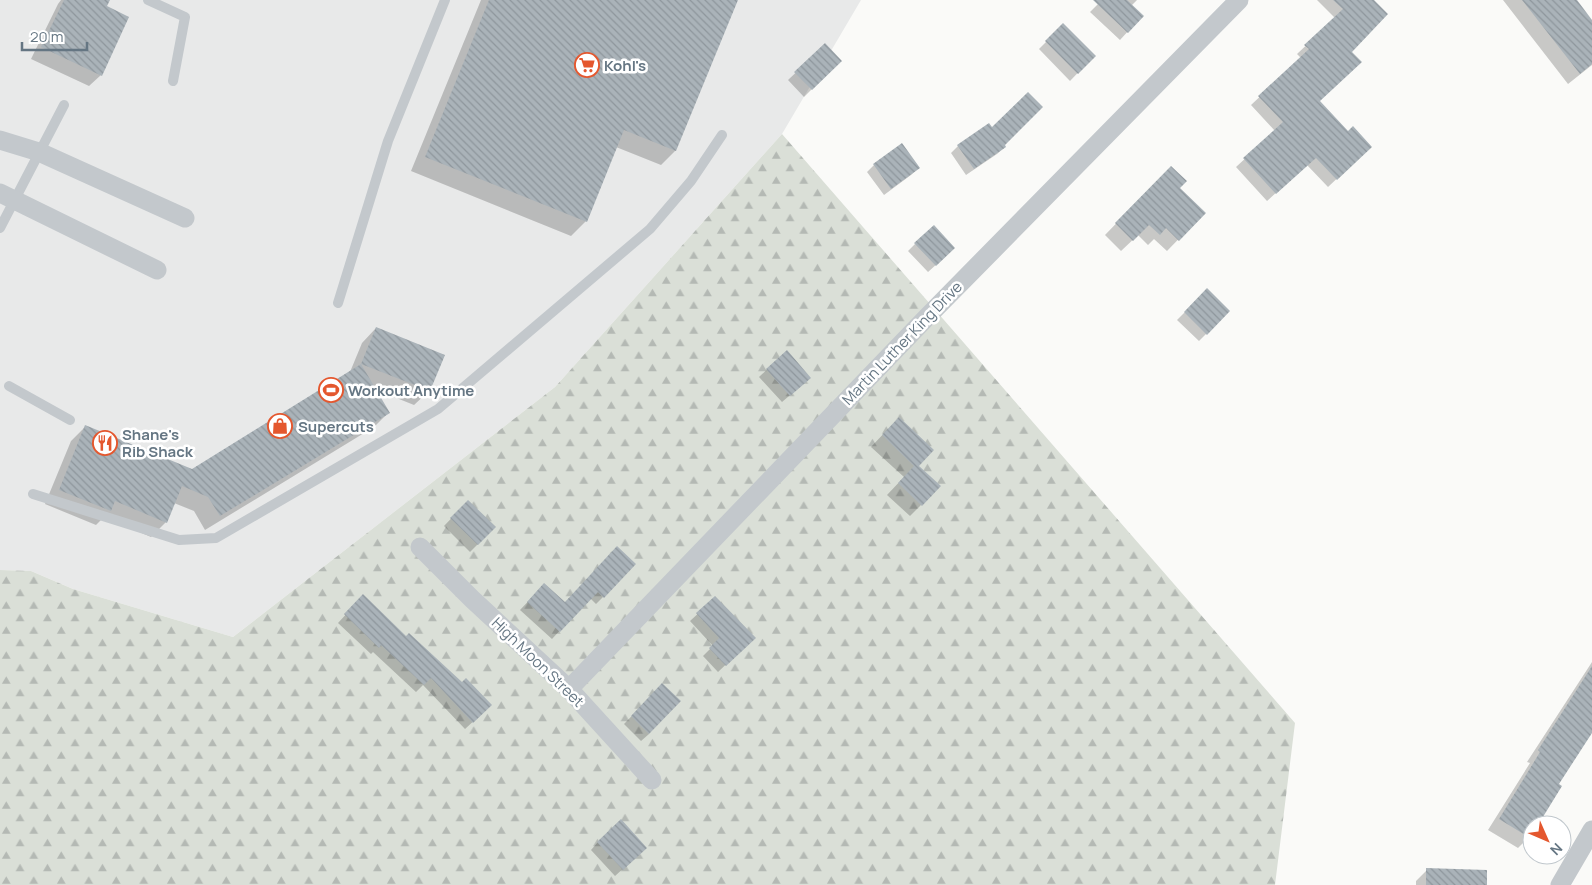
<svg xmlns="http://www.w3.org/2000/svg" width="1592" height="885" font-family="Manrope,sans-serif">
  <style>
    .built { fill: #e8e9e9 }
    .forest { fill: url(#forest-firs) }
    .shadow { fill: #0003 }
    .building { fill: url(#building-back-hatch) }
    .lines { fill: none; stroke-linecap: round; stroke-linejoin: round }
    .lane { stroke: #c3c8cc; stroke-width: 10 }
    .street { stroke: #c3c8cc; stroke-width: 19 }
    .labels { text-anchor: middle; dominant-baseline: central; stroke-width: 5; stroke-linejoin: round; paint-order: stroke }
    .poi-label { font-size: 15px; font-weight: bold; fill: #657683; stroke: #fff; text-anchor: start }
    .street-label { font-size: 15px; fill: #657683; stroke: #fff }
  </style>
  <defs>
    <pattern id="forest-firs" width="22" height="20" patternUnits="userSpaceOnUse" patternTransform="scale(1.25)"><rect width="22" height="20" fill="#dadfd7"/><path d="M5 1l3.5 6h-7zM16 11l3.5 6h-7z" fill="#b4b9b4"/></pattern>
    <pattern id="building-back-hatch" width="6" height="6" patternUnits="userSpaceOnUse" patternTransform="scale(1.25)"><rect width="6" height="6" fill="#aab3b9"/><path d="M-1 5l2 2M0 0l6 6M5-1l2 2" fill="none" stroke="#8e969c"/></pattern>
  </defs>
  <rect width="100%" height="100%" fill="#fafaf8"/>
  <path class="built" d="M 0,0 L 861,0 L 782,134 L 555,387 L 233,637 L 73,589 L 31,571 L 0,570 Z"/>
  <path class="forest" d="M 782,134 L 1295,723 L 1275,885 L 0,885 L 0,570 L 31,571 L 73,589 L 233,637 L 555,387 Z"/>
  <path class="shadow" d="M 61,0 L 108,0 L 105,7 L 101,75 L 89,86 L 31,59 L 58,4 Z
    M 481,0 L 737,0 L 675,151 L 661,165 L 616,147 L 586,221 L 571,236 L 411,171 Z
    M 1102,0 L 1137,0 L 1131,6 L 1142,16 L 1120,40 L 1090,12 Z
    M 1317,0 L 1372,0 L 1351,52 L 1319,101 L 1362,155 L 1328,187 L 1307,165 L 1267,201 L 1236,167 L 1275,131 L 1251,105 L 1301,58 L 1297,54 L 1335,18 Z
    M 1503,0 L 1575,0 L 1592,22 L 1592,65 L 1568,84 Z
    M 1063,25 L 1094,56 L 1070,81 L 1039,49 Z
    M 825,45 L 840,61 L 804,97 L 788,80 Z
    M 1003,145 L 1005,147 L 997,154 L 966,175 L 951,153 L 958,146 Z
    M 874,165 L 918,168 L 911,175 L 884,195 L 867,172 Z
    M 1171,167 L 1178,188 L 1204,213 L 1167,251 L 1154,239 L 1148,245 L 1138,235 L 1121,251 L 1105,235 Z
    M 915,244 L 947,255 L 928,272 L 908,251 Z
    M 1207,290 L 1229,311 L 1199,341 L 1177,320 Z
    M 376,328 L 443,355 L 429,391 L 414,405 L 374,389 L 388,413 L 374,427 L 205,530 L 194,511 L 174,503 L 166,522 L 151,537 L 104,517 L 96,525 L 45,504 L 71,441 L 85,427 L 192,470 L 350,372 L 362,343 Z
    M 786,352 L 802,385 L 782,402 L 759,377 Z
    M 888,429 L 918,466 L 921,505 L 910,516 L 887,495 L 904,477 L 871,447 Z
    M 468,501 L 495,527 L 470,552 L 444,526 Z
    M 610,555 L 603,597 L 596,604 L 590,598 L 552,639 L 520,610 L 537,592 L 565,603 Z
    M 363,596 L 406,637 L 462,684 L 491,705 L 465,729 L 423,685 L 416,692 L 373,652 L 371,654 L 338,623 Z
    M 715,598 L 754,638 L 718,672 L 703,656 L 713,646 L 690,621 Z
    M 1592,662 L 1592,731 L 1558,784 L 1536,825 L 1532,825 L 1532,832 L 1529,837 L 1518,848 L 1488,830 L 1530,763 L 1527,762 Z
    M 655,692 L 649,734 L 641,741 L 624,724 Z
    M 598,842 L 638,855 L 615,876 L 591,850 Z
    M 1427,870 L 1470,885 L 1416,885 L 1416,881 Z"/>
  <path class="building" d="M 64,0 L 110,0 L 107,6 L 129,17 L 102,76 L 41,47 Z
    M 489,0 L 738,0 L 676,151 L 624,130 L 587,222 L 425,157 Z
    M 1093,0 L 1127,0 L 1144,16 L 1128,33 Z
    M 1333,0 L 1374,0 L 1388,14 L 1352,52 L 1362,62 L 1320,101 L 1348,131 L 1353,126 L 1372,147 L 1337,180 L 1316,158 L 1276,194 L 1243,158 L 1283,122 L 1258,96 L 1309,49 L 1304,45 L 1343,9 Z
    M 1522,0 L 1577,0 L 1592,20 L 1592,64 L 1580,74 Z
    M 1063,23 L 1096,56 L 1078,74 L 1045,41 Z
    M 825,43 L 842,61 L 812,90 L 794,72 Z
    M 1028,92 L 1043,107 L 1005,145 L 1006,147 L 974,169 L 957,145 L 989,123 L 992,127 Z
    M 902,143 L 920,168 L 891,189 L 873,164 Z
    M 1171,166 L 1187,181 L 1180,188 L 1206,213 L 1179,241 L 1166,228 L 1160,235 L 1149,225 L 1133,241 L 1115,223 Z
    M 934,225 L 955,248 L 936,266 L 914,243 Z
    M 1207,288 L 1230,311 L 1207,335 L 1184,312 Z
    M 376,327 L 445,355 L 430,391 L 361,364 Z
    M 787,350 L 811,378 L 790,396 L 766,369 Z
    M 361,364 L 390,413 L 220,516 L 208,497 L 182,486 L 167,523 L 115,501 L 111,511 L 59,490 L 85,425 L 192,469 Z
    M 899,417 L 934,450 L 919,466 L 941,486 L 922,506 L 898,483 L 914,466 L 882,435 Z
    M 468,500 L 496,527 L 478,545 L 450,518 Z
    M 617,546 L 636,564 L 604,598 L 598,592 L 560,632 L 527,602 L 544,583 L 565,602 Z
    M 363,594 L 406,636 L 409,633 L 462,682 L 466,678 L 492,705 L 473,723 L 431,678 L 424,685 L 381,645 L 379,648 L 344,614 Z
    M 715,596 L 756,638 L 726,666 L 709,648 L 719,638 L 696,613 Z
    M 1592,666 L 1592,733 L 1559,784 L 1562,786 L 1538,825 L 1532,825 L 1532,834 L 1530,838 L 1499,819 L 1540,752 L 1538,750 Z
    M 662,683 L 681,701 L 649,734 L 631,716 Z
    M 621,819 L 647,848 L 623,870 L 597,842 Z
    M 1426,868 L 1487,870 L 1487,885 L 1426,885 Z"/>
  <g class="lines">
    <path class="lane" d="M 148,0 L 185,17 L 173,81
      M 0,228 L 64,105
      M 338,303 L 388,141 L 445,0
      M 9,386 L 70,420
      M 33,494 L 179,540 L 216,538 L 438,409 L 650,229 L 691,181 L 722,135"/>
    <path class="street" d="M 0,140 L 39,152 L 185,218
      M 0,193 L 157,270
      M 420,547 L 472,599 L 569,689 L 652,780
      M 569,689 L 926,318 L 1239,0
      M 1560,885 L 1592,830"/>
  </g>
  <defs>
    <symbol id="supermarket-ring" viewBox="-11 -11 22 22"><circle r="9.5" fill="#fff" stroke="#e4572e" stroke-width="1.5"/><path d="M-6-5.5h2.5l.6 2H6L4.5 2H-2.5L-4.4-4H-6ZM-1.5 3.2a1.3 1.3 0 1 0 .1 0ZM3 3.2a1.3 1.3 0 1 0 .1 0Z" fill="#e4572e"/></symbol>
    <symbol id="stadium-ring" viewBox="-11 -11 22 22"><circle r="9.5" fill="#fff" stroke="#e4572e" stroke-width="1.5"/><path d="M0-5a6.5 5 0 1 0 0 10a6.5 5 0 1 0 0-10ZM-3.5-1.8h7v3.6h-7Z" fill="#e4572e"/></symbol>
    <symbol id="shop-ring" viewBox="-11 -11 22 22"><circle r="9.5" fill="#fff" stroke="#e4572e" stroke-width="1.5"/><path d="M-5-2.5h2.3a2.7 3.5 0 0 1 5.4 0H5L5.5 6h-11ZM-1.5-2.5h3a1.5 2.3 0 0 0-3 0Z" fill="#e4572e"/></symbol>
    <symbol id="restaurant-ring" viewBox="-11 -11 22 22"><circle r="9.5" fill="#fff" stroke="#e4572e" stroke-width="1.5"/><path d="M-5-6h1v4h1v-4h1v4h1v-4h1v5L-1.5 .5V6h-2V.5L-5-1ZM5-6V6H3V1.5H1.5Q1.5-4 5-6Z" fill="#e4572e"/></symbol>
  </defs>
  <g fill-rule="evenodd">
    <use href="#supermarket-ring" x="573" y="51" width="28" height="28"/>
    <use href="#stadium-ring" x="317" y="376" width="28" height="28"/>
    <use href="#shop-ring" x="266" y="412" width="28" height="28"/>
    <use href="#restaurant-ring" x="91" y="429" width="28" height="28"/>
  </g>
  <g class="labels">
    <g class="poi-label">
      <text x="604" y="65">Kohl's</text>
      <text x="348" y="390">Workout Anytime</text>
      <text x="298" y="426">Supercuts</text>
      <text x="122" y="434">Shane's<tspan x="122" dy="17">Rib Shack</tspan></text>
    </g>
    <g class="street-label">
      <text transform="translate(902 343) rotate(-46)">Martin Luther King Drive</text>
      <text transform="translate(538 662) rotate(44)">High Moon Street</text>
    </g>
  </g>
  <g transform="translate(1547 840) rotate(135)"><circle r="24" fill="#ffffff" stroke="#c1c8cd"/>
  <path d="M0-4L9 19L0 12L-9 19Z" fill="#e4572e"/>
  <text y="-8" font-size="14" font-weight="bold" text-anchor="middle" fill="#657683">N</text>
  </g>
  <path d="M22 42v8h65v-8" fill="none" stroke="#657683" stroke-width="2.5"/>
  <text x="30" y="42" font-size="15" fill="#657683" stroke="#ffffff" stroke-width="4" paint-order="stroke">20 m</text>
</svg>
